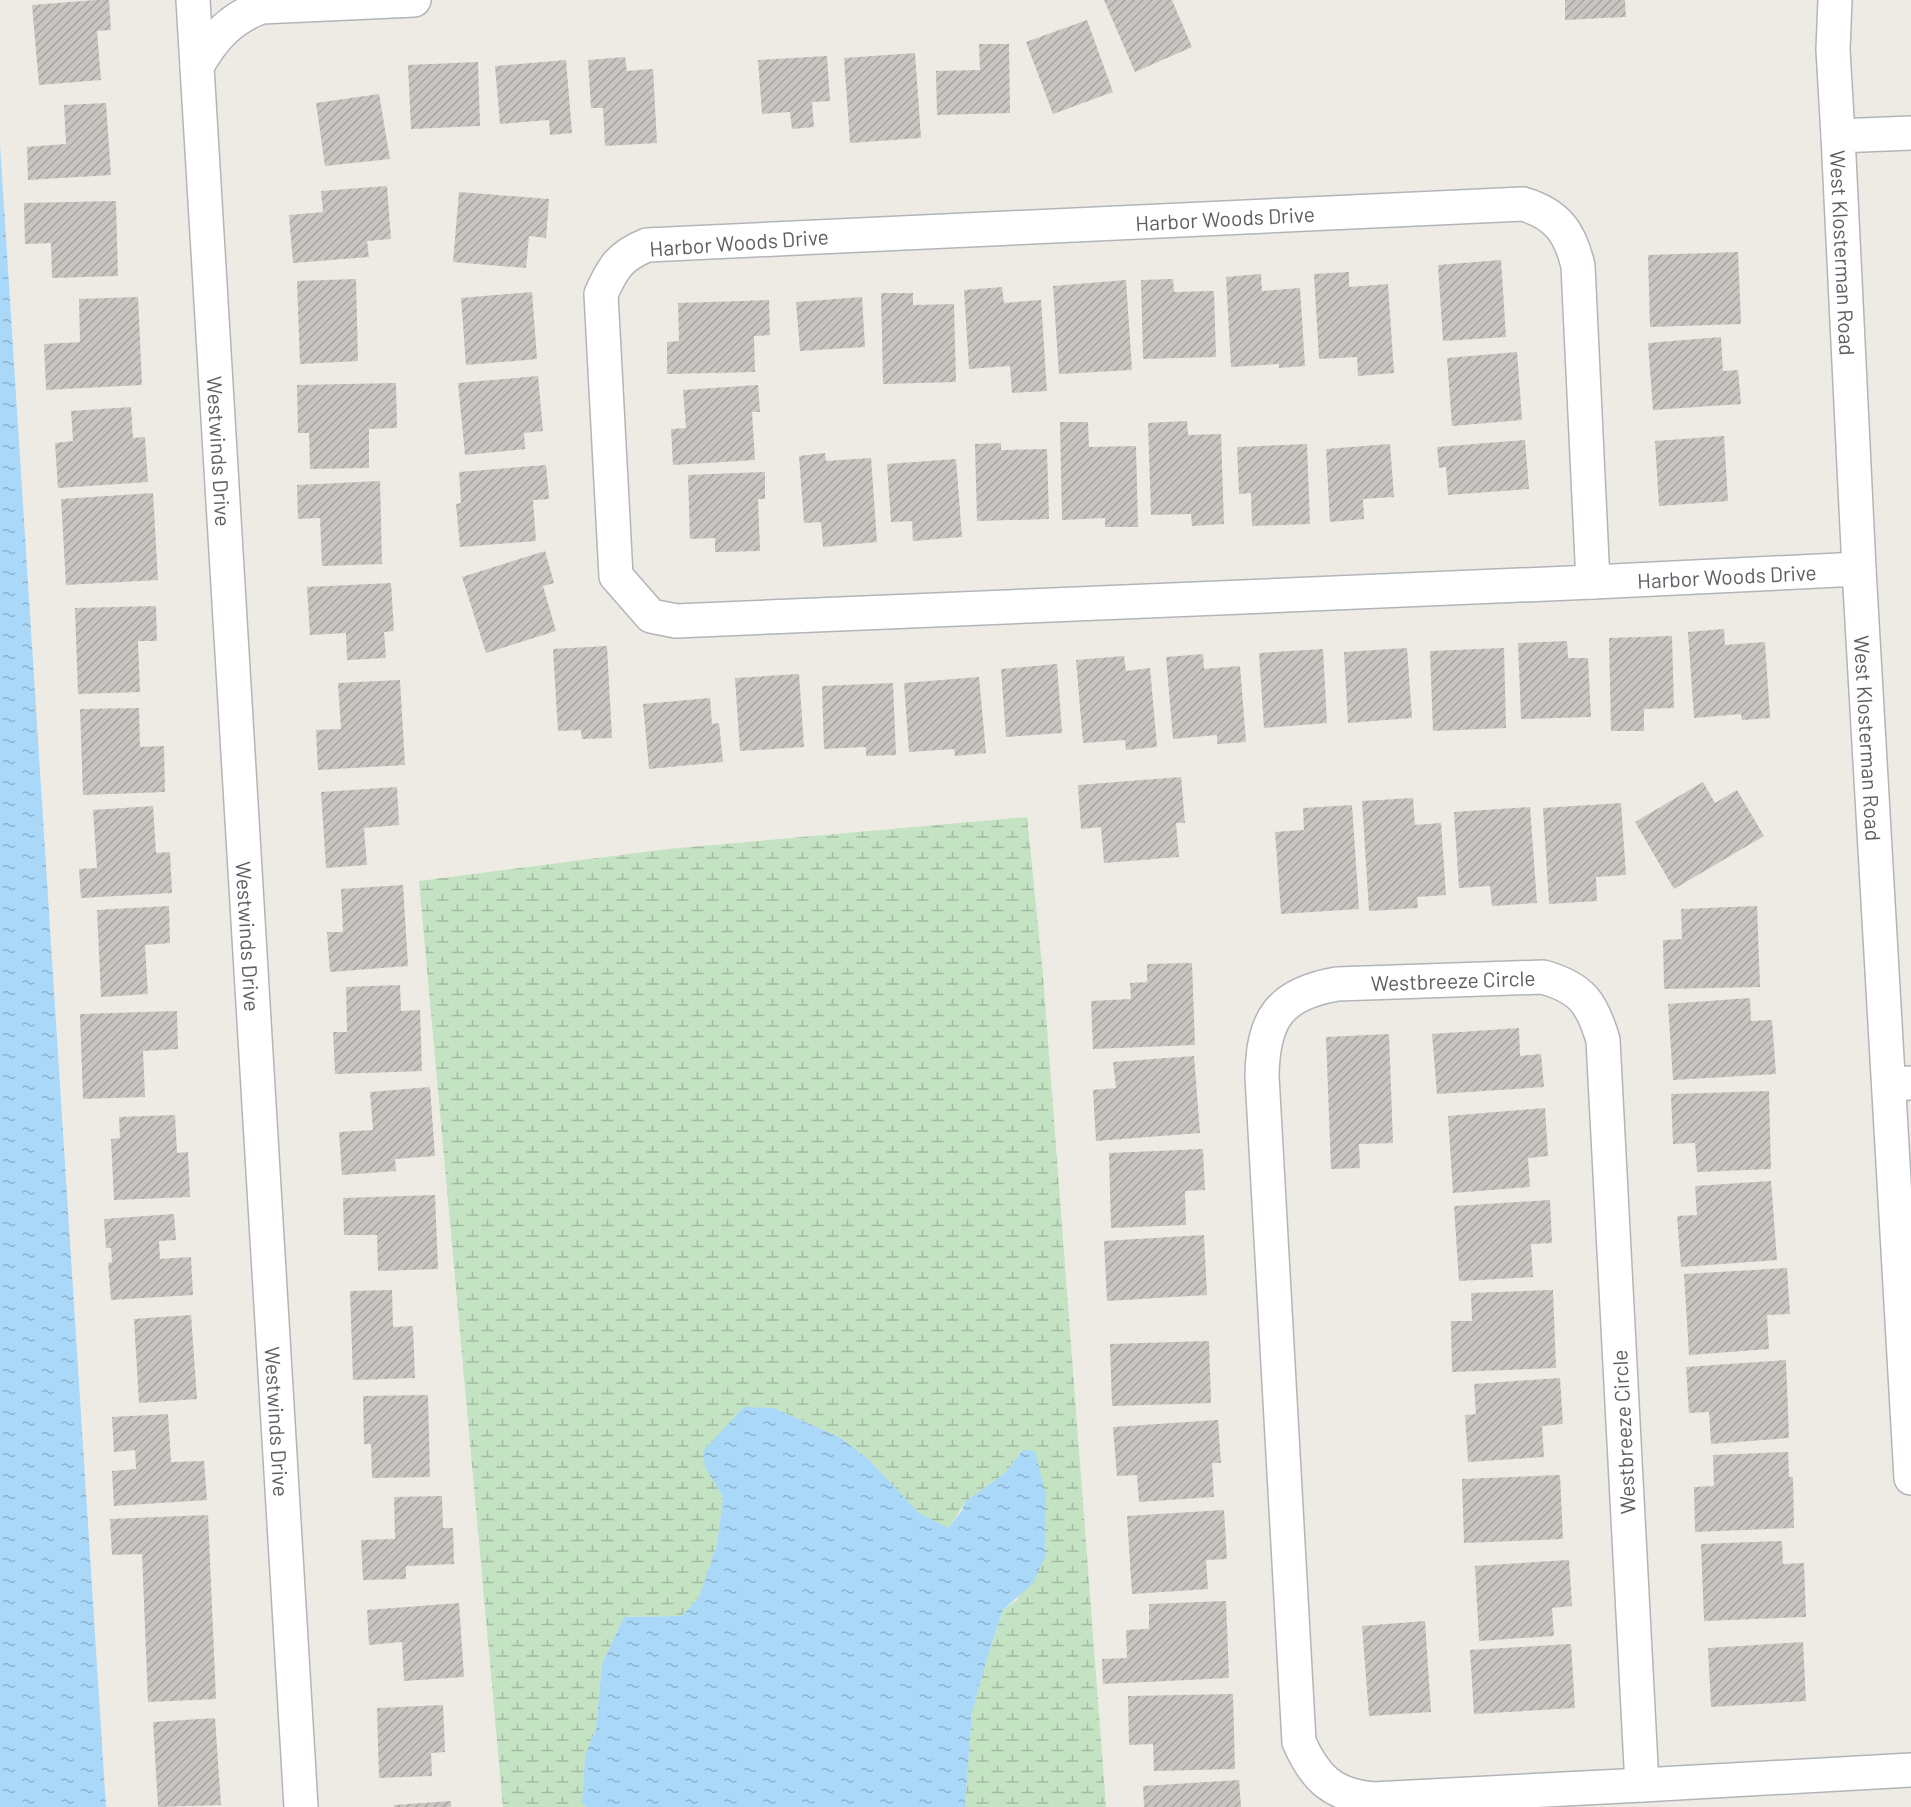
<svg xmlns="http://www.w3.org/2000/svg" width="1911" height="1807" font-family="Barlow,sans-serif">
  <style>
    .wetland { fill: url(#wetland-marsh) }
    .water { fill: url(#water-ripples) }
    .building { fill: url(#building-hatch) }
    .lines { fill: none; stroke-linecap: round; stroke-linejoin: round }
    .minor-casing { stroke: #b2b5b8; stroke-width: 36 }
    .tertiary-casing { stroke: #b2b5b8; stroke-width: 36 }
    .minor { stroke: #fff; stroke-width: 33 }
    .tertiary { stroke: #fff; stroke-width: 33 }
    .labels { text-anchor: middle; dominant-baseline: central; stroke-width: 5; stroke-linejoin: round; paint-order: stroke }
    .street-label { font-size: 21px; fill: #5c6064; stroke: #fff }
  </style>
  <defs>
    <pattern id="wetland-marsh" width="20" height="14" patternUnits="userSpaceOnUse" patternTransform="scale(1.5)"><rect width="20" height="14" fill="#c4e3c3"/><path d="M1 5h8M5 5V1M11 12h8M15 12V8" fill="none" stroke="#a2bba2"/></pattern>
    <pattern id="water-ripples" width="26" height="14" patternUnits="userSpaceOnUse" patternTransform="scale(1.5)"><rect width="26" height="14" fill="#aad8f8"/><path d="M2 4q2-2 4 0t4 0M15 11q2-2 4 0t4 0" fill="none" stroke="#8eb3cc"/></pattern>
    <pattern id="building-hatch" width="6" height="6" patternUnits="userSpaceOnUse" patternTransform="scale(1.5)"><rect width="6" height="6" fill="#c9c6c2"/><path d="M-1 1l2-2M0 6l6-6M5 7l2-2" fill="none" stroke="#a6a4a1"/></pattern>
  </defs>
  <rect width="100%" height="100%" fill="#eeebe5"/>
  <path class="wetland" d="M 1027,817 L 1043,975 L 1106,1807 L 965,1807 L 972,1712 L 989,1652 L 1003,1610 L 1016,1601 L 1045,1557 L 1046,1496 L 1023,1450 L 1005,1473 L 966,1501 L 948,1529 L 919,1513 L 868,1459 L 841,1438 L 774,1408 L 705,1467 L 723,1497 L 717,1544 L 699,1597 L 682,1616 L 624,1617 L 602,1664 L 596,1729 L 585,1755 L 582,1803 L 586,1807 L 503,1807 L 419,881 L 668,849 Z"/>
  <path class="water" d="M 0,144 L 106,1807 L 0,1807 Z
    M 744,1407 L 774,1408 L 841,1438 L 868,1459 L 919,1513 L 948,1528 L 961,1512 L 966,1501 L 1005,1473 L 1023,1450 L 1035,1451 L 1046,1496 L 1045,1557 L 1033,1583 L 1003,1610 L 989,1652 L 972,1712 L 965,1807 L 586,1807 L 582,1803 L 585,1755 L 596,1729 L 602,1664 L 624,1617 L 682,1616 L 699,1597 L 717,1544 L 723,1497 L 705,1467 L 703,1451 Z"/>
  <path class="building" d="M 96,0 L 109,0 L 111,30 L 97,31 L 101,80 L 39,85 L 32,5 Z
    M 1104,0 L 1172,0 L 1192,47 L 1135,72 Z
    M 1565,0 L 1625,0 L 1626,17 L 1565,20 Z
    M 1087,20 L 1113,92 L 1053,114 L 1026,42 Z
    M 979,44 L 1009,44 L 1010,113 L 937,115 L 936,71 L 980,70 Z
    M 915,53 L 921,138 L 850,143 L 844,58 Z
    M 827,56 L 830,101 L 812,102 L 814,127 L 792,129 L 790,112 L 762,114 L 758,60 Z
    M 625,57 L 627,71 L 653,69 L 657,143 L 605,146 L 603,108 L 591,108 L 588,60 Z
    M 566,60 L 572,133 L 550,135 L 549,120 L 500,124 L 495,66 Z
    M 478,62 L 480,126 L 411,129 L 408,65 Z
    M 379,94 L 390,159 L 325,166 L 316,103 Z
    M 106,103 L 111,175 L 28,180 L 27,147 L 66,144 L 64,105 Z
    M 387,186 L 391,239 L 367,241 L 369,257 L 293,263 L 289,215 L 323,212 L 321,191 Z
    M 459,192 L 549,199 L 546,238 L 529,236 L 526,268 L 453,262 Z
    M 116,201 L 118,276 L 52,278 L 51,243 L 25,244 L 24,203 Z
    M 1738,252 L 1741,324 L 1650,327 L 1648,255 Z
    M 1501,260 L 1506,337 L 1443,341 L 1438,265 Z
    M 1349,272 L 1349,287 L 1388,284 L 1394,373 L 1358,376 L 1357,357 L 1319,359 L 1314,274 Z
    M 1261,274 L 1262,291 L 1300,288 L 1305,366 L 1279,368 L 1279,364 L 1231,367 L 1226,277 Z
    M 356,279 L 358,361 L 300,364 L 297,281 Z
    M 1173,279 L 1174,292 L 1214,291 L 1216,357 L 1143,359 L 1141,280 Z
    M 1126,280 L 1132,370 L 1059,374 L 1053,286 Z
    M 1002,287 L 1004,303 L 1041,300 L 1047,391 L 1012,393 L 1010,366 L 969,369 L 964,290 Z
    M 532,292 L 537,359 L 466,365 L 461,298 Z
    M 881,293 L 913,293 L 913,305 L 954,304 L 956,382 L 883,384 Z
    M 138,297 L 142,385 L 46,390 L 44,344 L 80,342 L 79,299 Z
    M 862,297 L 865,347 L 800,351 L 796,302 Z
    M 769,300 L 770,335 L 754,336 L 755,372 L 667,374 L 667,342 L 679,341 L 678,303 Z
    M 1721,337 L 1723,371 L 1738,370 L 1741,404 L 1653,410 L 1648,343 Z
    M 1517,352 L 1522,420 L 1452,426 L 1447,358 Z
    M 538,376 L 543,431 L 524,433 L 525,449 L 465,455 L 458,383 Z
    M 396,383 L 397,428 L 369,429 L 369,468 L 310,469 L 309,433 L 298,433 L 297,385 Z
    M 758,385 L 760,412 L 752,412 L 755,460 L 673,465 L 671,429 L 686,428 L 683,390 Z
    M 131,407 L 133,438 L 145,437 L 148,482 L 58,488 L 55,443 L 73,441 L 71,411 Z
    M 1187,421 L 1188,435 L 1221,434 L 1224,524 L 1192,526 L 1191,514 L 1151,515 L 1148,423 Z
    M 1060,422 L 1088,422 L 1089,447 L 1136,446 L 1138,527 L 1105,527 L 1105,518 L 1062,520 Z
    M 1724,436 L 1728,501 L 1659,506 L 1655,441 Z
    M 1525,440 L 1529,489 L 1448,495 L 1446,467 L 1439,468 L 1437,447 Z
    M 1001,443 L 1001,450 L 1047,449 L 1049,519 L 977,521 L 975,444 Z
    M 1307,444 L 1310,524 L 1252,526 L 1251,493 L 1239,494 L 1237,447 Z
    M 1390,444 L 1394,497 L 1363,499 L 1364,519 L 1330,522 L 1326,449 Z
    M 825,453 L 826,461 L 871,458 L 877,542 L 823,547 L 821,522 L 804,523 L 799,456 Z
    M 956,459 L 962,537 L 913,541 L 912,521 L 891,522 L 887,464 Z
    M 546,465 L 549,499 L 533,500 L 536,541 L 460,547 L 456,504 L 461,503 L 459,472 Z
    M 765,472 L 765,499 L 758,499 L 760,551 L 715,552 L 715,538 L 690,539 L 688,475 Z
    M 380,481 L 382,564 L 322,566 L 320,518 L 298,519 L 297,485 Z
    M 153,493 L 158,580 L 66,585 L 61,499 Z
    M 545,551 L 554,583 L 543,586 L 556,631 L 486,653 L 462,577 Z
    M 391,583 L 394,631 L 384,632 L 386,658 L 347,660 L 346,633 L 310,635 L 307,587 Z
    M 156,606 L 157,641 L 138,641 L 140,692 L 78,694 L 75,608 Z
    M 1724,629 L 1725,645 L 1765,642 L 1770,718 L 1742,720 L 1741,714 L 1694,718 L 1688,632 Z
    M 1672,636 L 1674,708 L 1644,709 L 1644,731 L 1611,731 L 1609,638 Z
    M 1567,641 L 1568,658 L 1588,658 L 1591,717 L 1521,719 L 1518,643 Z
    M 607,646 L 612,738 L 582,739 L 581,730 L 558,731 L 553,649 Z
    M 1407,648 L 1412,718 L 1348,723 L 1344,652 Z
    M 1504,648 L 1506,728 L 1433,731 L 1430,651 Z
    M 1323,649 L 1327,723 L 1264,728 L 1259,653 Z
    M 1203,654 L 1204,669 L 1240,666 L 1246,742 L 1217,744 L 1217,735 L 1173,739 L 1166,657 Z
    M 1124,656 L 1126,671 L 1150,668 L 1157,747 L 1126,750 L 1125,740 L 1083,743 L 1076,660 Z
    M 1057,664 L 1062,733 L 1006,737 L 1001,669 Z
    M 799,674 L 804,747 L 740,751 L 735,678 Z
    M 979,677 L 986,753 L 955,756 L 954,749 L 909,752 L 904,683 Z
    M 400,680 L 405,765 L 318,770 L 316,730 L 341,729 L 338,683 Z
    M 893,683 L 896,755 L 866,756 L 866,747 L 824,749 L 822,686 Z
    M 710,698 L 712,724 L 719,723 L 723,762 L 649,769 L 643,704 Z
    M 139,708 L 140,747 L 164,746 L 165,792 L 83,795 L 80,709 Z
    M 1181,777 L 1185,823 L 1176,823 L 1179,857 L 1104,863 L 1101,827 L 1081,829 L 1078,785 Z
    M 1703,782 L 1715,803 L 1737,790 L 1764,836 L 1674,889 L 1635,822 Z
    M 397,787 L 399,825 L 364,828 L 367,865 L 326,868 L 321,792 Z
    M 1413,798 L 1415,825 L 1441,823 L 1446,895 L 1417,897 L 1418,908 L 1369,911 L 1362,801 Z
    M 1621,803 L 1626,875 L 1596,877 L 1597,901 L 1549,904 L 1543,808 Z
    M 1352,805 L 1359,909 L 1281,914 L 1275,832 L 1304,830 L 1303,808 Z
    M 153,806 L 156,853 L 170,852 L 172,893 L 81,898 L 79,869 L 97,868 L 93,810 Z
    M 1530,807 L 1537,903 L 1492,906 L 1490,886 L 1459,888 L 1454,812 Z
    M 403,885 L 408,966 L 330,972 L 327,932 L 343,932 L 341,889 Z
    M 169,906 L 170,943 L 145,945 L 148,994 L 101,997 L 97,910 Z
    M 1757,906 L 1760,987 L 1664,989 L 1663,940 L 1682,939 L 1681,909 Z
    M 1192,963 L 1195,1045 L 1093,1049 L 1091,1001 L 1131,999 L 1130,983 L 1147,982 L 1147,964 Z
    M 400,985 L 401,1011 L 420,1010 L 422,1071 L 335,1074 L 333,1032 L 347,1032 L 346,987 Z
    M 1750,998 L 1751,1021 L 1772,1020 L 1776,1074 L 1673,1080 L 1668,1004 Z
    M 177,1011 L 178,1049 L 143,1051 L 145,1097 L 83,1099 L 80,1014 Z
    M 1519,1028 L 1520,1056 L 1541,1054 L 1544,1087 L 1437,1094 L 1432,1034 Z
    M 1389,1034 L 1393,1143 L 1359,1144 L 1360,1168 L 1331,1169 L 1326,1037 Z
    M 1194,1056 L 1200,1133 L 1096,1141 L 1093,1090 L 1116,1088 L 1113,1062 Z
    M 430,1087 L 435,1156 L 395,1159 L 396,1171 L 342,1175 L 339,1132 L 373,1130 L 370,1092 Z
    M 1769,1091 L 1771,1169 L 1697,1172 L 1695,1143 L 1673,1144 L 1671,1094 Z
    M 1545,1108 L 1548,1156 L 1528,1158 L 1530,1187 L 1453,1193 L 1448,1116 Z
    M 175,1115 L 177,1153 L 188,1152 L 190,1197 L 114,1200 L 111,1139 L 120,1138 L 119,1117 Z
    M 1203,1149 L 1205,1190 L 1185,1191 L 1186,1225 L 1111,1228 L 1109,1153 Z
    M 1771,1181 L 1777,1260 L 1681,1267 L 1677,1216 L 1697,1215 L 1695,1186 Z
    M 435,1195 L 438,1269 L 378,1271 L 377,1235 L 344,1235 L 343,1198 Z
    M 1550,1200 L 1552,1243 L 1531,1244 L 1533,1277 L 1459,1281 L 1454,1206 Z
    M 174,1214 L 176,1240 L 159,1241 L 160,1259 L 191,1257 L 193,1295 L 111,1300 L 108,1263 L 112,1262 L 111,1248 L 106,1248 L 104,1219 Z
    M 1204,1235 L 1207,1295 L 1107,1301 L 1104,1241 Z
    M 1787,1268 L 1790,1314 L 1767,1315 L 1769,1349 L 1689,1355 L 1684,1274 Z
    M 392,1290 L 393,1327 L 413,1326 L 415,1378 L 353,1380 L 350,1291 Z
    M 1553,1290 L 1556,1368 L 1452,1372 L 1451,1321 L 1472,1321 L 1471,1293 Z
    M 191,1315 L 197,1399 L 139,1403 L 134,1319 Z
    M 1209,1341 L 1211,1403 L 1112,1406 L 1110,1344 Z
    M 1786,1360 L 1789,1438 L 1711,1444 L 1709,1412 L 1689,1413 L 1686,1367 Z
    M 1560,1378 L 1563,1424 L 1542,1426 L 1544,1457 L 1468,1462 L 1465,1415 L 1476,1414 L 1474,1384 Z
    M 428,1395 L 430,1477 L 372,1478 L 371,1444 L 364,1444 L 363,1396 Z
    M 168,1414 L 171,1462 L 204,1461 L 207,1500 L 114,1506 L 112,1471 L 136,1469 L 135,1450 L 114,1452 L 112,1417 Z
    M 1218,1420 L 1221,1463 L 1212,1463 L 1214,1497 L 1139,1502 L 1137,1475 L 1117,1476 L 1113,1427 Z
    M 1788,1452 L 1789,1477 L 1793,1477 L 1794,1528 L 1695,1532 L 1694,1487 L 1714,1486 L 1713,1455 Z
    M 1560,1475 L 1563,1539 L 1464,1543 L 1462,1479 Z
    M 442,1496 L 443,1528 L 453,1528 L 454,1564 L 406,1566 L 406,1579 L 363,1580 L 361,1540 L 395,1539 L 394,1497 Z
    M 1224,1510 L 1227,1559 L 1206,1560 L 1208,1589 L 1132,1594 L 1127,1516 Z
    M 208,1515 L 216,1699 L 148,1702 L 142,1554 L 112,1555 L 110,1519 Z
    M 1782,1541 L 1783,1564 L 1804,1563 L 1806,1617 L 1704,1621 L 1701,1544 Z
    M 1569,1560 L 1572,1606 L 1552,1608 L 1554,1636 L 1479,1641 L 1475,1566 Z
    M 1226,1601 L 1229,1678 L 1103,1684 L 1102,1659 L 1127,1658 L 1126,1630 L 1149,1629 L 1149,1604 Z
    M 459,1603 L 464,1677 L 404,1681 L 402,1642 L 369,1645 L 367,1610 Z
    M 1425,1621 L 1431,1712 L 1369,1716 L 1362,1626 Z
    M 1803,1642 L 1806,1701 L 1711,1707 L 1708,1648 Z
    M 1571,1644 L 1575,1708 L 1474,1714 L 1470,1650 Z
    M 1233,1694 L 1235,1769 L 1154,1771 L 1153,1744 L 1129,1745 L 1128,1696 Z
    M 443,1705 L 445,1752 L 431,1753 L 432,1776 L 379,1778 L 377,1708 Z
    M 215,1718 L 221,1805 L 158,1807 L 153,1722 Z
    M 1239,1780 L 1241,1807 L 1144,1807 L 1143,1786 Z
    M 451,1801 L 451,1807 L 394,1807 L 394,1805 Z"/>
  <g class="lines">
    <defs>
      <g id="minor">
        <path id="s1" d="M 193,0 L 301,1807"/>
        <path d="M 1835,0 L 1833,50 L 1838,136"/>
        <path d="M 197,66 C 214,37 230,19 261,7 L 414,0"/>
        <path d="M 1523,204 C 1557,214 1570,232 1578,266 L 1593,582 L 676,621 L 651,616 L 616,576 L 601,294 C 613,267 620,256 647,245 Z"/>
        <path id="s2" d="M 1593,582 L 1859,569"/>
        <path d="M 1543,977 C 1582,988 1592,1003 1603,1040 L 1642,1785 L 1373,1799 C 1332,1795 1315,1778 1299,1742 L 1262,1076 C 1263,1019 1279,994 1337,984 Z"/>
        <path d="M 1889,1084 L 1911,1083"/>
        <path d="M 1642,1785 L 1911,1770"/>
      </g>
      <g id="tertiary">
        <path id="s3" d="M 1911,133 L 1838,136 L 1859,569 L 1911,1478"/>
      </g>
    </defs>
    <use href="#minor" class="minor-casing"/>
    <use href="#tertiary" class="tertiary-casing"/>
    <use href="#minor" class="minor"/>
    <use href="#tertiary" class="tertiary"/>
  </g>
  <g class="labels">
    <g class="street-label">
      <text transform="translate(1225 218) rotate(-3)">Harbor Woods Drive</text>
      <text transform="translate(739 242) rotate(-4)">Harbor Woods Drive</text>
      <text stroke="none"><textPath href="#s3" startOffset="190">West Klosterman Road</textPath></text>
      <text stroke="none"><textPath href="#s1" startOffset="452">Westwinds Drive</textPath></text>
      <text stroke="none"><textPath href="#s2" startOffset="134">Harbor Woods Drive</textPath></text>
      <text stroke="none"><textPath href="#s3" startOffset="676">West Klosterman Road</textPath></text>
      <text stroke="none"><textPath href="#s1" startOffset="938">Westwinds Drive</textPath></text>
      <text transform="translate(1453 980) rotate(-2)">Westbreeze Circle</text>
      <text stroke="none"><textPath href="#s1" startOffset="1424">Westwinds Drive</textPath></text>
      <text transform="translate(1623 1432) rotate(-93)">Westbreeze Circle</text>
    </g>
  </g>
</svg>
